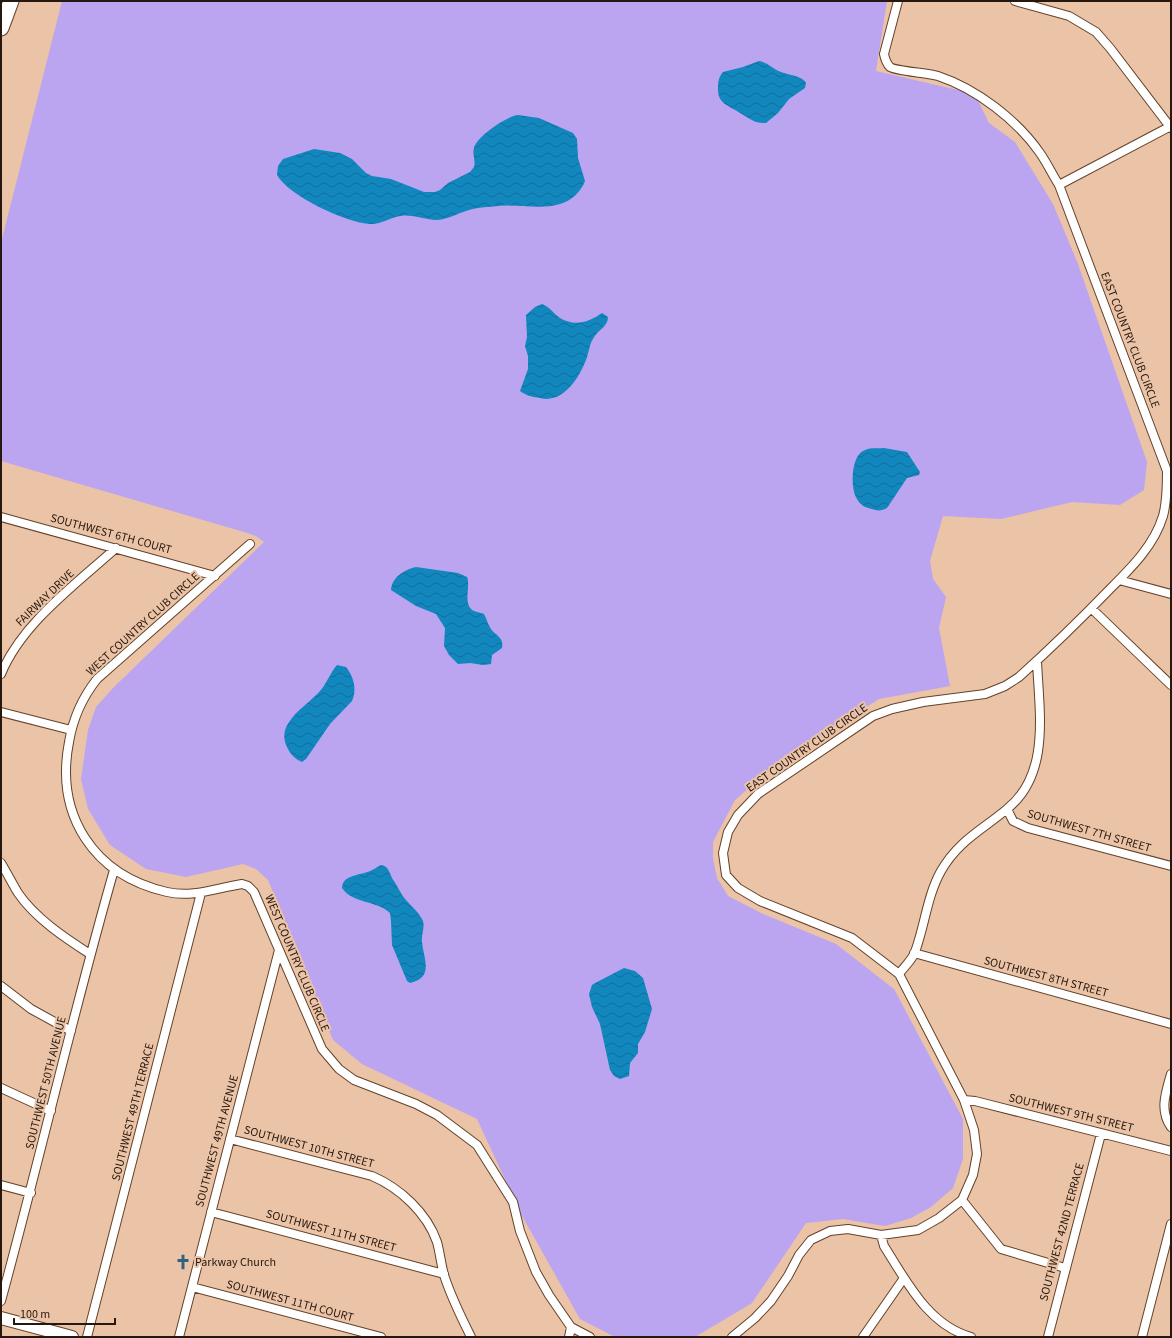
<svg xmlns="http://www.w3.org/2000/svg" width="1172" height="1338" font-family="'Source Sans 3',sans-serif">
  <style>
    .green { fill: #bba4f0 }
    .water { fill: url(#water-waves) }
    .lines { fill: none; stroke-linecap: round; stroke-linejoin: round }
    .street-casing { stroke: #634229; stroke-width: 10 }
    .secondary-casing { stroke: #634229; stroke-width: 14 }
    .highway-casing { stroke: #634229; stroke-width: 17 }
    .street { stroke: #fff; stroke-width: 8 }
    .secondary { stroke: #fff; stroke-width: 12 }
    .highway { stroke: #fff; stroke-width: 15 }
    .labels { text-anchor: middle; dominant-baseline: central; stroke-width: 4; stroke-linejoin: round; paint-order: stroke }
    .street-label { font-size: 12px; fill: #26180e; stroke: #ebc3a7 }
    .poi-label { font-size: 12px; fill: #26180e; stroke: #ebc3a7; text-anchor: start }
  </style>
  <defs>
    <pattern id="water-waves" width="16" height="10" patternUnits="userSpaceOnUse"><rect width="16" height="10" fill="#1187be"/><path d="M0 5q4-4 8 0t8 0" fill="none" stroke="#106d99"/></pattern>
  </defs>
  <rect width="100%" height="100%" fill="#ebc3a7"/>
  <path class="green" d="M 62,1 L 887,1 L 876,71 L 975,94 L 989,123 L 1015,142 L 1053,204 L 1078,264 L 1147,462 L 1144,490 L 1120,505 L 1072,502 L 1001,519 L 943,516 L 930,561 L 933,579 L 946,597 L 939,628 L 950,686 L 879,699 L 780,762 L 735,800 L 713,842 L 713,858 L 717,878 L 728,896 L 761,913 L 836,944 L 894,989 L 963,1119 L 963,1159 L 953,1188 L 931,1207 L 911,1218 L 885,1226 L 843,1219 L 806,1223 L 752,1303 L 695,1337 L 615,1337 L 580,1319 L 521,1214 L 477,1119 L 362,1064 L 333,1040 L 268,880 L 256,869 L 243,864 L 186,877 L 146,869 L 110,845 L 88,809 L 81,779 L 88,730 L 96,707 L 113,688 L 264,542 L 256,536 L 244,532 L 1,461 L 1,243 Z"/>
  <path class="water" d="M 759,61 C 767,62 773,69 781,72 C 788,75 803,76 806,83 L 805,88 L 789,99 L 778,113 L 766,123 C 755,124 749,118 740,113 C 730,106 718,104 718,90 C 718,83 718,78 723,72 L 743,67 Z
    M 518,115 L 539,118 L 573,133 L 577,139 L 578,158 L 585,181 C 581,192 571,201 560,204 C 542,210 517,204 499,206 C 488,207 476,207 466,211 C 456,214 449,219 437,220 C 425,220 413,214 401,216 C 390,217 381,225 369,224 C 345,222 289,196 277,175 L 278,166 L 283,159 L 314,149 L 340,153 L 352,159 L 366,173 L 372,176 L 391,179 L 424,192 L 435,192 L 440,190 L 448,183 L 470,172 L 474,167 C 476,161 472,154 474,148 C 476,137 507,116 518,115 Z
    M 542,304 C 550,307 553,313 560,318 C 575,327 589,322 602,313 L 608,317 C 608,327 597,330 593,339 C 589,345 589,353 586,360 C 579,378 563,404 540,398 C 533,397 527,396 520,391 L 528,369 L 528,356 L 525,346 L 527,337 L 526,315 L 535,307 Z
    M 884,448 L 907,452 L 920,472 L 919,475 L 907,478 L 887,508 C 882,511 877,511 872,509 C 866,508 860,505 857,499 C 850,489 851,457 863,451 C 869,447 877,449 884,448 Z
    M 416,567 L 458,573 L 467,577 C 471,586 462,605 474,611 C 477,612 481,613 484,614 C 487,619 488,625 491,629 C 496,636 504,637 502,648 L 492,655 L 491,664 L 483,665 L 470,663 L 458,664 L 449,655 L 444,646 L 445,628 L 436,614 L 416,606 L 391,590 C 392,577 404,570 416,567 Z
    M 337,665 L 346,667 C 354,677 357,690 352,701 L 330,724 L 306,759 L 302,762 C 295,759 290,754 287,747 C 275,723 306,707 320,691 C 327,683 330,673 337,665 Z
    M 381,865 C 390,866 389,875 394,881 C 398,887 401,894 405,899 C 411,906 419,912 423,921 C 425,928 421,935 422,942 C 424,960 434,977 410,983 L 407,981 L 392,945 L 391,921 L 390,913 C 376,900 353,904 342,888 C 343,875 357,876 367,872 C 372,871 377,867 381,865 Z
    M 624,968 L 635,971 L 643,978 L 652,1009 L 645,1032 L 638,1044 L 638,1053 L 630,1063 L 629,1076 L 620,1079 L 614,1076 L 610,1070 L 600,1024 L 592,1007 L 589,994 L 592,985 L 597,982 Z"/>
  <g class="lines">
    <defs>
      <path id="street" d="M 1015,1 L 1069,16 L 1096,32 L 1110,48 L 1171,128
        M 1059,185 L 1171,126
        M 1,517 L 215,576
        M 250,544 L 97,679 C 82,698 73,718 69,742 C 55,815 93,875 167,892 C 193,898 216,888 242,884 L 248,886 L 254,892 L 322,1049 L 339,1069 L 354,1080 L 416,1104 L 437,1115 L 477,1145 L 513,1202 L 520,1231 L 536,1272 L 549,1295 L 571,1327 L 590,1337
        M 1119,580 L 1171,594
        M 1092,609 L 1171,685
        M 1,674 C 22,623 76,584 116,548
        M 1,712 L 71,730
        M 1007,809 L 1013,821 L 1028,828 L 1171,866
        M 1,863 C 7,873 12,883 18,893 C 35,918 65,938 90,954
        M 914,953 L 1171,1024
        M 899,974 C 904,967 912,960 915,952 C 925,925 927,896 941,871 C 958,841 982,830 1007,809 C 1051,774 1039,711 1037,661
        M 1,986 L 31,1009 L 71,1031
        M 1171,1074 C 1166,1092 1159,1110 1171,1127
        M 1,1088 L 51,1111
        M 964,1100 L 975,1101 L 1171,1151
        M 230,1139 L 372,1176 C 400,1188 427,1213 437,1242 C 440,1253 441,1264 444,1275 C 451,1297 461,1317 471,1337
        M 1,1185 L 31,1193
        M 962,1200 L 1001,1249 L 1065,1268
        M 211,1212 L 444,1274
        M 881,1235 L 884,1246 C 907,1282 928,1325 971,1337
        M 192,1287 L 381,1337
        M 1,1301 C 40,1158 73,1013 114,870
        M 87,1337 L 201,893
        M 179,1337 L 279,950
        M 569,1337 L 571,1327
        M 732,1337 L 755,1318 L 771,1301 L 788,1276 L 799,1255 L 811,1240 L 830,1231 L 848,1229 L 881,1235 L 918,1230 L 939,1218 L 962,1200 L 973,1175 L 977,1154 L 974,1130 L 964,1100 L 899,974 L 852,938 L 760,901 L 738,888 L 726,875 L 723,853 L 728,832 L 738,815 L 758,794 L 873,716 L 892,709 L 923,702 L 985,694 L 1005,686 L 1019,677 C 1050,649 1080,620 1109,590 C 1130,569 1154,546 1163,516 C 1167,502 1167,486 1167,471 L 1059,185 C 1052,174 1047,163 1040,153 C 1017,120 977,89 938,76 C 929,73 895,71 890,67 C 886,63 885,59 884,54 L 898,1
        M 863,1337 L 904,1278
        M 1048,1337 L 1101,1134
        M 1142,1337 L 1171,1224"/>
      <path id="secondary" d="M 1,1318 L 72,1337"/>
      <path id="highway" d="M 1,28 L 11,1"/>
    </defs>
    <use href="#street" class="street-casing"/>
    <use href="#secondary" class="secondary-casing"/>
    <use href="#highway" class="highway-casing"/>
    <use href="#street" class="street"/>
    <use href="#secondary" class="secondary"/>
    <use href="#highway" class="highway"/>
  </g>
  <defs>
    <symbol id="church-bare" viewBox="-9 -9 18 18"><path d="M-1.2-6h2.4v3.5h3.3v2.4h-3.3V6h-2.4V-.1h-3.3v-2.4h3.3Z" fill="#316280" stroke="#ebc3a7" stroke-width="2.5" paint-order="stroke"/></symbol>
  </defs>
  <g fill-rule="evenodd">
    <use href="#church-bare" x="172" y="1251" width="22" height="22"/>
  </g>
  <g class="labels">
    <g class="street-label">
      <text transform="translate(1130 340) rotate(69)">EAST COUNTRY CLUB CIRCLE</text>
      <text transform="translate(111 534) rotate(15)">SOUTHWEST 6TH COURT</text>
      <text transform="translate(45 598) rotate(-44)">FAIRWAY DRIVE</text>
      <text transform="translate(143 624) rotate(-42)">WEST COUNTRY CLUB CIRCLE</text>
      <text transform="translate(807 748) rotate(-35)">EAST COUNTRY CLUB CIRCLE</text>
      <text transform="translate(1089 831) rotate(16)">SOUTHWEST 7TH STREET</text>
      <text transform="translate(297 963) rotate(67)">WEST COUNTRY CLUB CIRCLE</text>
      <text transform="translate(1046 977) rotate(15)">SOUTHWEST 8TH STREET</text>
      <text transform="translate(46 1083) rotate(-76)">SOUTHWEST 50TH AVENUE</text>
      <text transform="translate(133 1112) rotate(-76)">SOUTHWEST 49TH TERRACE</text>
      <text transform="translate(1071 1113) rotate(14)">SOUTHWEST 9TH STREET</text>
      <text transform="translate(217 1141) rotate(-75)">SOUTHWEST 49TH AVENUE</text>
      <text transform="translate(309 1147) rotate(15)">SOUTHWEST 10TH STREET</text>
      <text transform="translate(331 1231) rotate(15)">SOUTHWEST 11TH STREET</text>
      <text transform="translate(1062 1232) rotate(-75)">SOUTHWEST 42ND TERRACE</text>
      <text transform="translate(290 1301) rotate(15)">SOUTHWEST 11TH COURT</text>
    </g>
    <g class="poi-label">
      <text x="195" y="1262">Parkway Church</text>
    </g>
  </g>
  <rect width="1172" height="1338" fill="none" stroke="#26180e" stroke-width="4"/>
  <path d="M14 1318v6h101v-6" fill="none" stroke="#26180e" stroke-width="2"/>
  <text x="20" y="1318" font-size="12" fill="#26180e" stroke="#ebc3a7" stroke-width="3" paint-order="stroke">100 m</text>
</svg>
